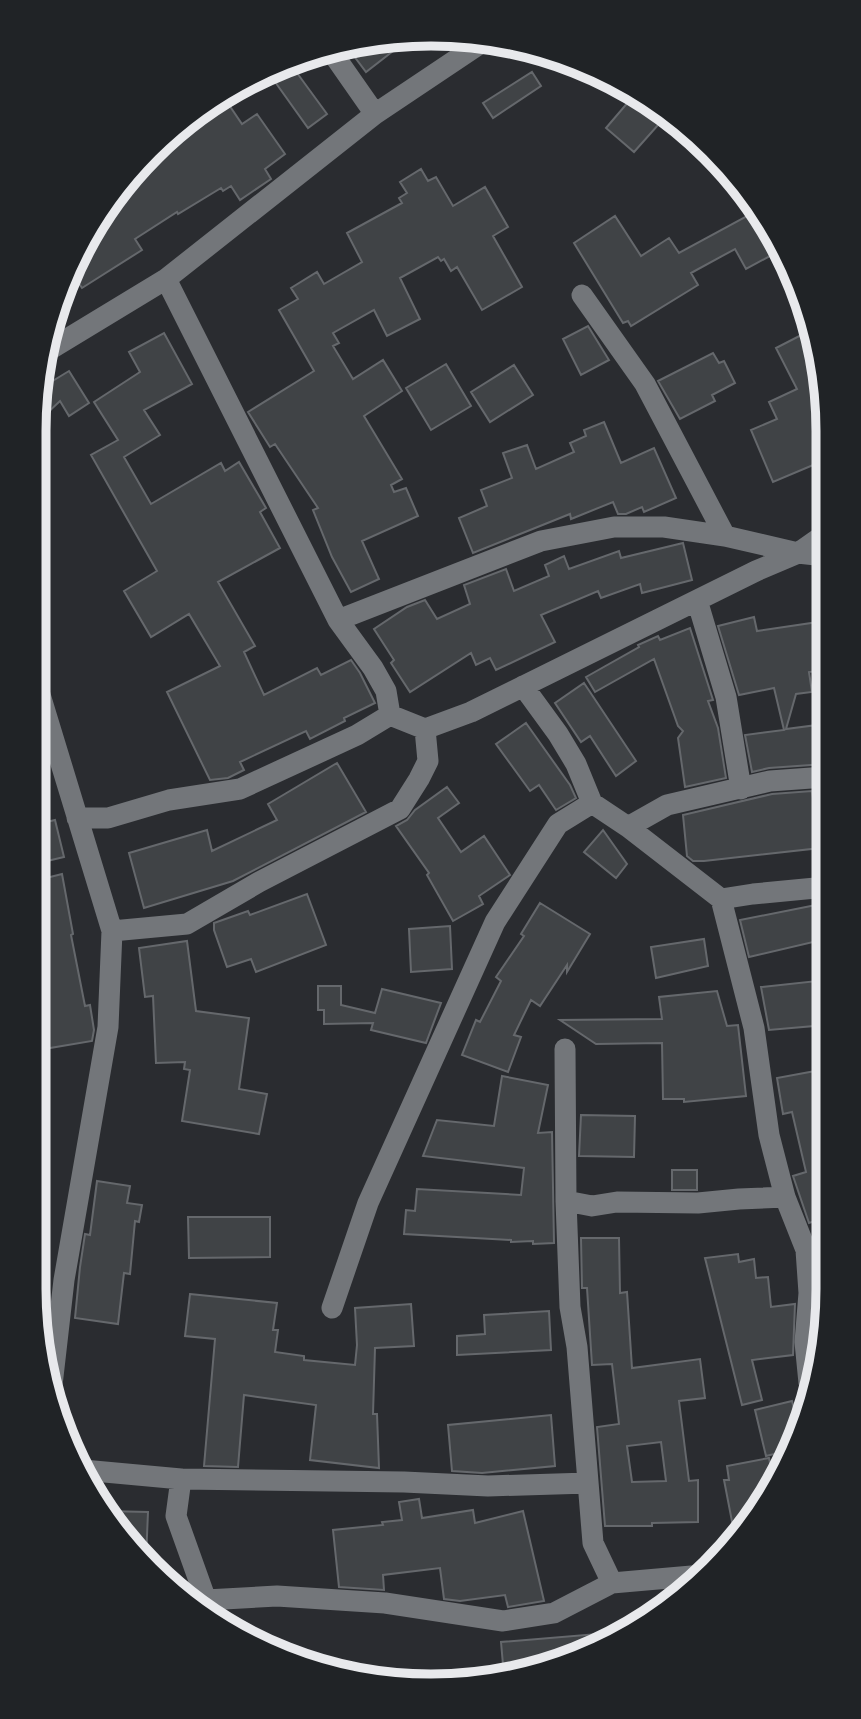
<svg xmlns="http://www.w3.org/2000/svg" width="861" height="1719" font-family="Cabin,sans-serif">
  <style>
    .building { fill: #404346; stroke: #65686c; stroke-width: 2; fill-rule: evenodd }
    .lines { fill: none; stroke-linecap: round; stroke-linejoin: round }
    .street { stroke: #73767a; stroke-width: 21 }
    .rim { fill: none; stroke: #e8e9ec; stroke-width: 9 }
  </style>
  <rect width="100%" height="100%" fill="#2a2c30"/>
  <path class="building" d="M 406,41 L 366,72 L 348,48 L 370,45 Z
    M 289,62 L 327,114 L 308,128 L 273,79 L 273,71 Z
    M 532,72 L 541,86 L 493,118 L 483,103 Z
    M 635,94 L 667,115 L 634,152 L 606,128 Z
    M 225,99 L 242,124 L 257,114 L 285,154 L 265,169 L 271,179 L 240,200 L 231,186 L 223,191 L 221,188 L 178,214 L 177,212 L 135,239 L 142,250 L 82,288 L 70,270 L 74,255 L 145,162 L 191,134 L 183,123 Z
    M 421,169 L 428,181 L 436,177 L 453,206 L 485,187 L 508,227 L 493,236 L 522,287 L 482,310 L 457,267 L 451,271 L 444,259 L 441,261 L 438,257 L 400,278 L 420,319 L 387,336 L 374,310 L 333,333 L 339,343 L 333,346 L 353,379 L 383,360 L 402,391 L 364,416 L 402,479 L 391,485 L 394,492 L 406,488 L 418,516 L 362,541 L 379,579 L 351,592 L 332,557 L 313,510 L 318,508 L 275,444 L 270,447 L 248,412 L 314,371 L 279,310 L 298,299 L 291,288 L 317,272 L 324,284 L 362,262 L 347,233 L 402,203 L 399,198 L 407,193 L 400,182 Z
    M 758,210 L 781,250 L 746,269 L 735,249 L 691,273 L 698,285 L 631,326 L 628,321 L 623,323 L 574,243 L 615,216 L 641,256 L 669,238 L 679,253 Z
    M 588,326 L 609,360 L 581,375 L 563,339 Z
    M 811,330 L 824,379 L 825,460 L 773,482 L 751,430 L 777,419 L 769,402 L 797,389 L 776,348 Z
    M 164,333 L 192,384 L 144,410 L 160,435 L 124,457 L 151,504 L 221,463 L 225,471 L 239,462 L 266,508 L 260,512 L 280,548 L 218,582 L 255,646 L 244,652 L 264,695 L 317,668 L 321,675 L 351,660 L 360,673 L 375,703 L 344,718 L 345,721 L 310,739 L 306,731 L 240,762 L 244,770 L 228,778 L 210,780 L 167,692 L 220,666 L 189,614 L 151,637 L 124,591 L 157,571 L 91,455 L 118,440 L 94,402 L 140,372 L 129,352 Z
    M 713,353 L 719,363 L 724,361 L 735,383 L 712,395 L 715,401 L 680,419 L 658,381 Z
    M 446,364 L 471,406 L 431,430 L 406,388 Z
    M 514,365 L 533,395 L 490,422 L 471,392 Z
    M 69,371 L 89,403 L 69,416 L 60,401 L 44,416 L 34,404 L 38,390 Z
    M 604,422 L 621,463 L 654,448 L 676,498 L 644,512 L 642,507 L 626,514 L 618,514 L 613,502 L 571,519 L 570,514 L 473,553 L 459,518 L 487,506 L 481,490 L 512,478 L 503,453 L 527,445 L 536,469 L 574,452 L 570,443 L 586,436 L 584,430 Z
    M 683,543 L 692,580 L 642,593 L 640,584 L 601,598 L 598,591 L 541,615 L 555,642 L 496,670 L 490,658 L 476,665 L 471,653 L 410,692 L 391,663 L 394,660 L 374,629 L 407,607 L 425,600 L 437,619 L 470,604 L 464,585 L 506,569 L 514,591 L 549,576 L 545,565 L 564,556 L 569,569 L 619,551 L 621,558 Z
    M 754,617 L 757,631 L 825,621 L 825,670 L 809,672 L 812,692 L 796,694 L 786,729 L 825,724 L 825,764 L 769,768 L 752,772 L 745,735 L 784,730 L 774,688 L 739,695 L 718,626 Z
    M 690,628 L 713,700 L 708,701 L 718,728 L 726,778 L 685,787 L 678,738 L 683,731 L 678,726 L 654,659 L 595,692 L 586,677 L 639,647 L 638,645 L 658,636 L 660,640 Z
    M 584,683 L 636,761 L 616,776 L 590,736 L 581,742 L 555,703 Z
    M 526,723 L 570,785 L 576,798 L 556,810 L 539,785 L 530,791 L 496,744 Z
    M 337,763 L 366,812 L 233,881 L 144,908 L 129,853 L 207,830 L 212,851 L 277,820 L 268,804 Z
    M 447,787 L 459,803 L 438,818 L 461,852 L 484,836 L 510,875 L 479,896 L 483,904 L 453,921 L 427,875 L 429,873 L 396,826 L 407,820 L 415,810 Z
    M 812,791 L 820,848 L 704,861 L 693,861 L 687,856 L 683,815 L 772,794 Z
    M 55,820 L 64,857 L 43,862 L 34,825 Z
    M 603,830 L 627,864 L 616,878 L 584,852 Z
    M 62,874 L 73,934 L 71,935 L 85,1006 L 90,1005 L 94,1030 L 92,1041 L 44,1049 L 34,983 L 34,881 Z
    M 307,894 L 326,945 L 256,972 L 251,959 L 227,967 L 214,930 L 214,923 L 248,911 L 250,915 Z
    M 540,903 L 590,934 L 567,972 L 567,965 L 540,1006 L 531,1000 L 514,1035 L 521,1037 L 508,1072 L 462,1055 L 476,1020 L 480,1022 L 501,981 L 496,977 L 524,936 L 521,934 Z
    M 826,903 L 826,939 L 749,957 L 740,920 Z
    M 450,926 L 452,969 L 411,972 L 409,929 Z
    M 704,939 L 708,966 L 656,978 L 651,947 Z
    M 187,941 L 196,1011 L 249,1018 L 239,1089 L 267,1094 L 259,1134 L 182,1121 L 190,1070 L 184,1069 L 185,1062 L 156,1063 L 153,996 L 145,997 L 139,948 Z
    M 826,980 L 826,1006 L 813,1007 L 814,1026 L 769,1030 L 761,987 Z
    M 318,986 L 341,986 L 341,1005 L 375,1013 L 382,989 L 441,1003 L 426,1043 L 371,1030 L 373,1023 L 324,1024 L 324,1010 L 318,1010 Z
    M 717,991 L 727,1026 L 738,1025 L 746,1096 L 684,1102 L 684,1099 L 663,1099 L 662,1043 L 596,1044 L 560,1020 L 662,1019 L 659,997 Z
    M 826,1069 L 826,1154 L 818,1156 L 827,1181 L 827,1217 L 809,1223 L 793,1176 L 806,1172 L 792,1112 L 783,1114 L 777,1078 Z
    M 502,1076 L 548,1085 L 538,1133 L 552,1132 L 554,1243 L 533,1244 L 533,1241 L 511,1242 L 511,1240 L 404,1234 L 406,1210 L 415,1211 L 417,1189 L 521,1195 L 524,1168 L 423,1156 L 437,1120 L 494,1126 Z
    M 581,1115 L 635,1116 L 634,1157 L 579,1156 Z
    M 672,1170 L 697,1170 L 697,1190 L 672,1190 Z
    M 97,1181 L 130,1186 L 127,1203 L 142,1205 L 139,1222 L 135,1221 L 130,1274 L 124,1273 L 118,1324 L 75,1318 L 80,1267 L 85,1234 L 90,1235 Z
    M 188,1217 L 270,1217 L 270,1257 L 189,1258 Z
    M 581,1238 L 619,1238 L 620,1293 L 627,1292 L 632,1368 L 700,1359 L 705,1398 L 679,1401 L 689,1481 L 698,1480 L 698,1522 L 652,1523 L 652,1526 L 605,1526 L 597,1427 L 619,1424 L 612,1364 L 592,1365 L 587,1288 L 582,1288 ZM 661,1442 L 666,1481 L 632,1482 L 627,1446 Z
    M 738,1254 L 739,1262 L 754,1259 L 756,1278 L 768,1277 L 771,1307 L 795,1304 L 793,1355 L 752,1360 L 762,1400 L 742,1405 L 705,1258 Z
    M 190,1294 L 277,1303 L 273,1330 L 278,1330 L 275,1352 L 304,1356 L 304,1360 L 355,1365 L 357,1345 L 355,1308 L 411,1304 L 414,1346 L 375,1348 L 373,1414 L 377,1414 L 379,1468 L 310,1460 L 316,1405 L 244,1395 L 238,1467 L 204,1466 L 215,1339 L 185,1336 Z
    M 822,1301 L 827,1301 L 827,1314 L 826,1317 L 820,1318 Z
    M 549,1311 L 551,1350 L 457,1355 L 457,1336 L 485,1334 L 484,1315 Z
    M 792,1401 L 798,1424 L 791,1450 L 766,1456 L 755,1410 Z
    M 551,1415 L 555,1466 L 482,1473 L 452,1471 L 448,1425 Z
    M 769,1458 L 774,1482 L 735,1537 L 724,1480 L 729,1480 L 727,1466 Z
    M 419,1499 L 422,1518 L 473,1510 L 475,1523 L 523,1511 L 544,1601 L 508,1607 L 505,1595 L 460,1601 L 444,1599 L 440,1568 L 383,1575 L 384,1590 L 339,1587 L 333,1530 L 383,1525 L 382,1522 L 402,1520 L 399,1502 Z
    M 105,1511 L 148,1512 L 146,1559 L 116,1531 Z
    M 621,1632 L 621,1634 L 607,1645 L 504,1676 L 501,1642 Z"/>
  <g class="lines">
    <path class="street" d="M 331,51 L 375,114
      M 166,279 L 338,620 L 373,668 L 386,691 L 390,715 L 425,729 L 471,712 L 756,571 L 798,553 L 825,534
      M 582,295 L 645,384 L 725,536
      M 49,350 L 166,279 L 375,114 L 484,41
      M 697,600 L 726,697 L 741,789
      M 338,620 L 541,541 L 614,527 L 664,527 L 725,536 L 798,553 L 825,556
      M 34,675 L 112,931 L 108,1027 L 64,1280 L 51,1394
      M 592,803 L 628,827 L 721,899 L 754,1028 L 769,1135 L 785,1197 L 806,1250 L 809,1293 L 805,1342 L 809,1383
      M 77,818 L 108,818 L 169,800 L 240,789 L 357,735 L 390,715
      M 628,827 L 667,805 L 770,781 L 825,777
      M 721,899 L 753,894 L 826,887
      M 112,931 L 187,924 L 259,882 L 400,809 L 419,779 L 428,761 L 425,729
      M 565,1049 L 566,1201 L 570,1307 L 577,1347 L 593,1543 L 612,1583
      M 566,1201 L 592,1206 L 617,1202 L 698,1203 L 739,1199 L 785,1197
      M 332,1308 L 368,1203 L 495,922 L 558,824 L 592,803 L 576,764 L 558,734 L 523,686
      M 83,1470 L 181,1479 L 404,1482 L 488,1486 L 588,1483
      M 181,1479 L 176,1516 L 206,1600 L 208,1617
      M 206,1600 L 277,1596 L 385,1603 L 503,1621 L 554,1613 L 612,1583 L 703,1575"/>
  </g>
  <path d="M0 0H861V1719H0ZM431 46H431A385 385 0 0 1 816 431V1289A385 385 0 0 1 431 1674H431A385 385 0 0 1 46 1289V431A385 385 0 0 1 431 46Z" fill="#202326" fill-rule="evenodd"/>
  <path class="rim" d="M431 46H431A385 385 0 0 1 816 431V1289A385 385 0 0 1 431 1674H431A385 385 0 0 1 46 1289V431A385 385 0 0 1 431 46Z"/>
</svg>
